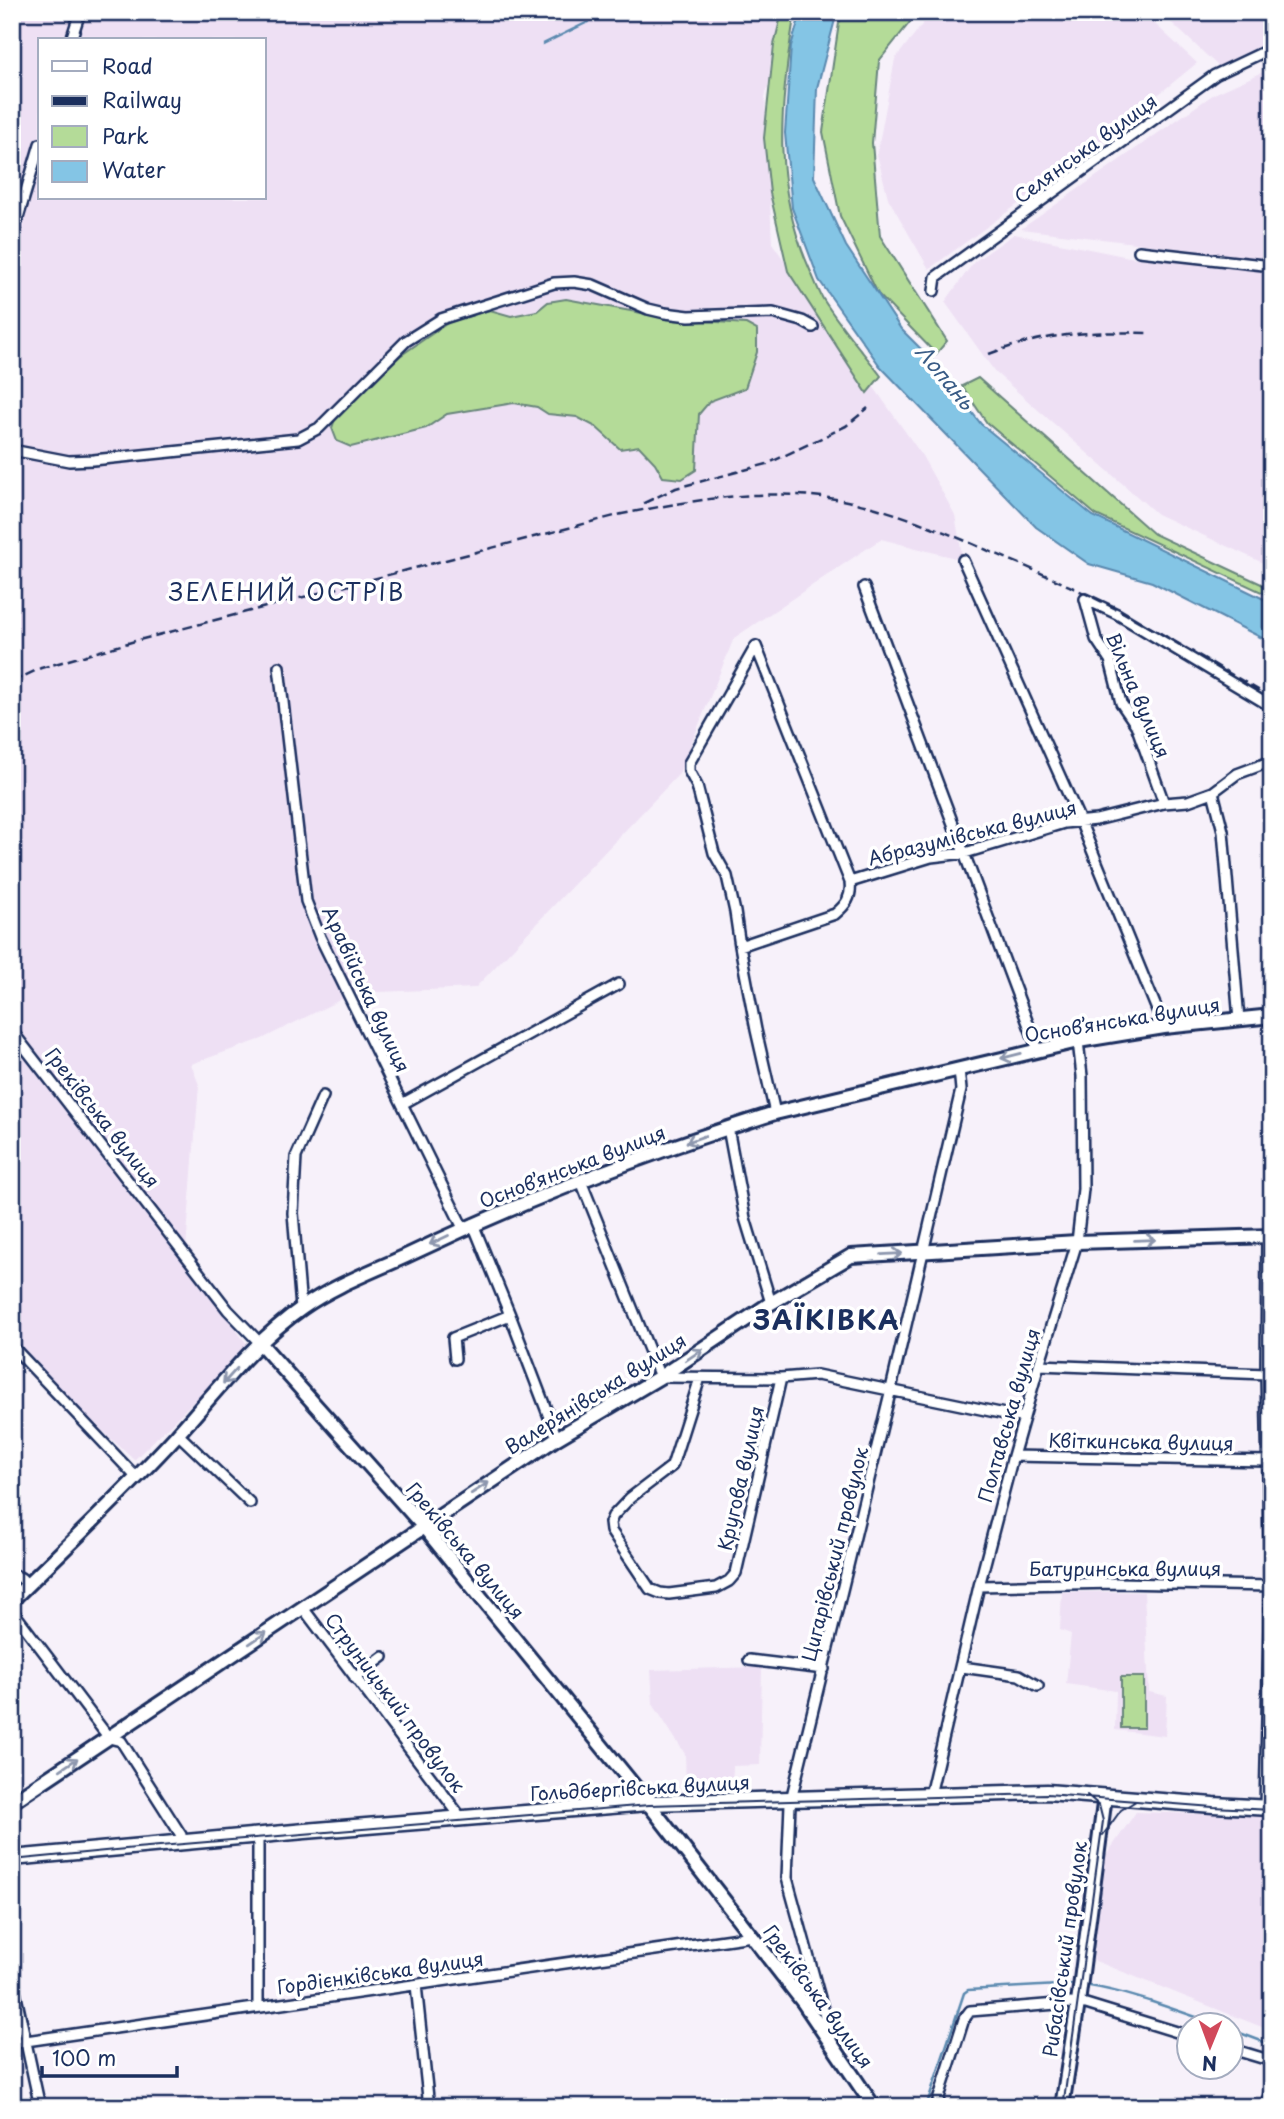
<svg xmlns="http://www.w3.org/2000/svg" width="1284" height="2119" font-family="'Playpen Sans',sans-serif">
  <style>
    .built { fill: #eee0f4; fill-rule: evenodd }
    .green { fill: #b4db98; stroke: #68857b; stroke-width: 2 }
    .water { fill: #84c5e5; stroke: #5a89af; stroke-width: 2 }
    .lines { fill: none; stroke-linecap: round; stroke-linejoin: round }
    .stream { stroke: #5a89af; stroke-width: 2.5 }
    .street-casing { stroke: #1b2f5e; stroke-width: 14 }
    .secondary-casing { stroke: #1b2f5e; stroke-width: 18 }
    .primary-casing { stroke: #1b2f5e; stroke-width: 19 }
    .street { stroke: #fff; stroke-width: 9 }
    .secondary { stroke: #fff; stroke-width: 12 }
    .primary { stroke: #fff; stroke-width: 14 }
    .tram { stroke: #1b2f5e; stroke-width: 2 }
    .rail { stroke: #1b2f5e; stroke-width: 2.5; stroke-dasharray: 10 5; stroke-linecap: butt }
    .oneway { stroke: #8d97ae }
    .labels { text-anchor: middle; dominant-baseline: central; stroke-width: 7; stroke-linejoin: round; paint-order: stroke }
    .street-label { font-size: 19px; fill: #1b2f5e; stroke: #fff }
    .water-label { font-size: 21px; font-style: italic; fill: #3a5c86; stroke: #fff }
    .quarter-label { font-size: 23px; letter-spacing: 2px; fill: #1b2f5e; stroke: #fff }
    .district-label { font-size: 26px; font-weight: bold; letter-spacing: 2px; fill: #1b2f5e; stroke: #fff }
  </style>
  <rect width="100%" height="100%" fill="#f7f1fa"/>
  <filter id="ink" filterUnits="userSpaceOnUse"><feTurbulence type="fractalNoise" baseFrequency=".0143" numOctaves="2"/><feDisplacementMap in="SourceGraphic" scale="14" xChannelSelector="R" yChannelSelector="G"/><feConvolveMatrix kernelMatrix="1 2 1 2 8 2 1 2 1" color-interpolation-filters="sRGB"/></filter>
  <g filter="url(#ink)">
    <path class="built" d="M 12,12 L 788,12 L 765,97 L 772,243 L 921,454 L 955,515 L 963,560 L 881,539 L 734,638 L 679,774 L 475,988 L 354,993 L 262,1039 L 191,1064 L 199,1085 L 185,1261 L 249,1347 L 134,1460 L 12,1346 ZM 40,40 L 264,40 L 264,198 L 40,198 Z
      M 932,12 L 1142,12 L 1197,63 L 1073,164 L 929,269 L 888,198 L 877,154 L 895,59 Z
      M 1160,12 L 1272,12 L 1272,40 L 1218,66 Z
      M 1272,68 L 1272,260 L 1021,229 L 1214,94 Z
      M 1014,234 L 1129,257 L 1272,272 L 1272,567 L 1157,514 L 995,372 L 945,302 L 974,262 Z
      M 1062,1592 L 1144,1592 L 1149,1692 L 1167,1696 L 1165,1736 L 1115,1730 L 1116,1691 L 1066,1684 L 1071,1634 L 1060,1630 Z
      M 762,1667 L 760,1765 L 733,1766 L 732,1786 L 686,1787 L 685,1754 L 653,1704 L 651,1670 Z
      M 1136,1812 L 1272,1816 L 1272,2031 L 1093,1960 L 1105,1857 Z"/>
    <path class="green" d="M 782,12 L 797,12 L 793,24 C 779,112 773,186 810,270 C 814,279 818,290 823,299 C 840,326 862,351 881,376 L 867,393 L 788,271 L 770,193 L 764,138 L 774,45 Z
      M 844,12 L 918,12 L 879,61 L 872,143 L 880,236 L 947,341 L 936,354 L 878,294 L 840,216 L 823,132 L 839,23 Z
      M 566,299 L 674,319 L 746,324 L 757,330 L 757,352 L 745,388 L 710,401 L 699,414 L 696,470 L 682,479 L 663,477 L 655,463 L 639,446 L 620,449 L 596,427 L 577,417 L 548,414 L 537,407 L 514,403 L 447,414 L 426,428 L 351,447 L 337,441 L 332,428 L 336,416 L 400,356 L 449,322 L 490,310 L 511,316 L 537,311 L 548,302 Z
      M 978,378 L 1154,534 L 1272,589 L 1272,597 L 1096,515 L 987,423 L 962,386 Z
      M 1121,1677 L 1144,1677 L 1144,1728 L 1121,1728 Z"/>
    <path class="water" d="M 801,12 L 837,12 L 817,88 L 814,177 L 846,246 L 901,329 L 931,359 L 981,424 L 1093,516 L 1272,603 L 1272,643 L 1152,582 L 1089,564 L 1036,527 L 880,366 L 819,280 L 792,208 L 785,133 L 791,46 Z"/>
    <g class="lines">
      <path class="stream" d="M 543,44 L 588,22 L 590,12
        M 1084,1985 C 1129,1992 1173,2009 1216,2024
        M 1232,2030 L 1272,2045
        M 926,2107 L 964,1993 L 968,1990 L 1077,1984"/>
      <defs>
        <path id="street" d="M 71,40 L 80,12
          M 12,238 L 40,144
          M 1139,251 L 1272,266
          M 934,291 L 936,277 L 1215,75 L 1272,48
          M 12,450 L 69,461 L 93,460 L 298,439 L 319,428 L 406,341 L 441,319 L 554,283 L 574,282 L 593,285 L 648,309 L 665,313 L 689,316 L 773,313 L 802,321 L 813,327
          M 963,560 L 1081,823 L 1164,1027
          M 864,587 L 1038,1050
          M 1085,599 L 1096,639 L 1110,660 L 1121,703 L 1136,725 L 1164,803
          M 1085,599 L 1117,614 L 1272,707
          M 756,646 L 692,758 L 689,763 L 689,771 L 697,786 L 714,853 L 727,876 L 735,912 L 740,946 L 756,1030 L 775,1113
          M 756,646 L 850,882
          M 279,667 L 306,901 L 320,937 L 463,1228
          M 1213,792 L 1223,831 L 1239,1020
          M 740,946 L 835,914 C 846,905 852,897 850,882 L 931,857 L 965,853 L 1064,823 L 1096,820 L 1164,803 L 1188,801 L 1213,792 L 1237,774 L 1272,761
          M 12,1031 L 228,1310 L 260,1343
          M 402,1104 L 619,984
          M 728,1128 L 745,1218 L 771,1303
          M 581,1181 L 660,1377 L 781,1378 L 817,1375 L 1024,1418
          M 473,1224 L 510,1315 L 557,1438
          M 301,1308 L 293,1213 L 296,1157 L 323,1096
          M 12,1346 L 137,1478
          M 455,1359 L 453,1338 L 510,1315
          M 1039,1365 L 1266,1374
          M 700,1378 L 672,1466 L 630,1498 L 613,1516 L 610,1523 L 611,1531 L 650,1589 L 660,1593 L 669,1594 L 716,1588 L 729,1581 L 736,1573 L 781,1378
          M 178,1434 L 250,1503
          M 1013,1456 L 1267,1461
          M 12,1574 L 21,1578 L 28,1585
          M 979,1586 L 1116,1583 L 1272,1586
          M 303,1608 L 457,1812 L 458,1819
          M 12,1610 L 109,1738 L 121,1741 L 181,1835 L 182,1842
          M 749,1660 L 824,1669
          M 962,1667 L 1019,1675 L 1038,1686
          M 355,1678 L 383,1657
          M 930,1795 L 979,1586 L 1013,1456 L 1039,1365 L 1077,1242 L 1083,1189 L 1082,1076 L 1078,1041
          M 1265,1807 L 1270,1586 L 1266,1374 L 1267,1236
          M 258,1835 L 258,2007
          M 12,1978 L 40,2107
          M 416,1985 L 429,2107
          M 831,2038 L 787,1878 L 790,1804 L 891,1389 L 961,1090 L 959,1069
          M 12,2043 L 752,1936
          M 1232,2049 L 1272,2061
          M 936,2107 L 964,2019 L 970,2011 L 1069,2003 L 1086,2004 L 1190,2036
          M 1265,2107 L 1272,2085"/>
        <path id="secondary" d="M 260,1343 L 423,1526 L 648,1803 L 803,2002 L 874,2107
          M 12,1600 C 67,1546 124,1493 176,1436 C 216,1392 253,1342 302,1308 C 333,1286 371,1272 406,1256 C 524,1200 650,1152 775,1113 L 1078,1041 L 1164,1027 L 1272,1016
          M 12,1802 L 557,1438 L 660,1377 L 771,1303 L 851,1256 L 1077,1242 L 1272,1236
          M 1062,2107 L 1078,2003 L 1105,1796"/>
        <path id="primary" d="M 12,1858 L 305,1831 L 648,1803 L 1047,1792 L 1213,1805 L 1272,1808"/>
      </defs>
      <use href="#street" class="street-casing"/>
      <use href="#secondary" class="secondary-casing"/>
      <use href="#primary" class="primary-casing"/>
      <use href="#street" class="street"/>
      <use href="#secondary" class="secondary"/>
      <use href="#primary" class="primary"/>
      <path class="tram" d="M 1103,1835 L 1121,1810 L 1136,1801
        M 12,1860 L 136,1848 L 649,1805 L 1047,1794 L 1213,1807 L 1272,1810
        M 1063,2107 L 1103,1821 L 1099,1805 L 1087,1795"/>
      <path class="rail" d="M 989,354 C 1045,333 1090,331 1149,333
        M 644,503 L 676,488 L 767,464 L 846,426 L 868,408
        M 12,682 L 41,668 L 135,641 L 622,514 C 688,501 755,489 822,497 C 880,504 936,528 989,551 C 1035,570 1080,590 1124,613 C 1174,640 1223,670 1272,698"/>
    </g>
    <defs><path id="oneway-shaft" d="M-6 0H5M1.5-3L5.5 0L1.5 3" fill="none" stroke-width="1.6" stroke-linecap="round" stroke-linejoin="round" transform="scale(1.75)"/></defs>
    <g class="oneway">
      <use href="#oneway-shaft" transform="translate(1011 1056) rotate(166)"/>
      <use href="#oneway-shaft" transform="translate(696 1139) rotate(160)"/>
      <use href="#oneway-shaft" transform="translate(439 1240) rotate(155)"/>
      <use href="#oneway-shaft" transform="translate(1145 1240) rotate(-2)"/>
      <use href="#oneway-shaft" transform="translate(892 1254) rotate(-3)"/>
      <use href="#oneway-shaft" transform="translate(694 1355) rotate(-34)"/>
      <use href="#oneway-shaft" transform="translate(230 1376) rotate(132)"/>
      <use href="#oneway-shaft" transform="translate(480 1488) rotate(-33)"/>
      <use href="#oneway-shaft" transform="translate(258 1638) rotate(-34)"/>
      <use href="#oneway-shaft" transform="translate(69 1764) rotate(-34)"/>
    </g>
  </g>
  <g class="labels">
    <g class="street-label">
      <text transform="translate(1085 148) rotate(-36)">Селянська вулиця</text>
      <text transform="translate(1139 695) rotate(67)">Вільна вулиця</text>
      <text transform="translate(972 832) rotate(-14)">Абразумівська вулиця</text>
      <text transform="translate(367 989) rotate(65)">Аравійська вулиця</text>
      <text transform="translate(1122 1019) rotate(-9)">Основ’янська вулиця</text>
      <text transform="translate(103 1117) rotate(52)">Греківська вулиця</text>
      <text transform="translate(572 1166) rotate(-21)">Основ’янська вулиця</text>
      <text transform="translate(595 1393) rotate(-32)">Валер’янівська вулиця</text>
      <text transform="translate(1008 1415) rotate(-74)">Полтавська вулиця</text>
      <text transform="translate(1141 1441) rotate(1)">Квіткинська вулиця</text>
      <text transform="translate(740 1478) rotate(-77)">Кругова вулиця</text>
      <text transform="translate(466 1550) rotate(50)">Греківська вулиця</text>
      <text transform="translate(834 1554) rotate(-76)">Цигарівський провулок</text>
      <text x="1125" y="1568">Батуринська вулиця</text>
      <text transform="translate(396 1702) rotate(53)">Струницький провулок</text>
      <text transform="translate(640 1787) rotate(-3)">Гольдбергівська вулиця</text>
      <text transform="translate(1064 1949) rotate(-82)">Рибасівський провулок</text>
      <text transform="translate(380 1972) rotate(-8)">Гордієнківська вулиця</text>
      <text transform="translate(819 1996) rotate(54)">Греківська вулиця</text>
    </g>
    <g class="water-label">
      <text transform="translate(946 376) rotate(50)">Лопань</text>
    </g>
    <g class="quarter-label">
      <text x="287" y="591">ЗЕЛЕНИЙ ОСТРІВ</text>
    </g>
    <g class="district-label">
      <text x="827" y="1319">ЗАЇКІВКА</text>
    </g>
  </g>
  <rect width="1284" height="2119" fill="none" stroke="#fff" stroke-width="42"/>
  <rect x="21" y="21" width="1242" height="2077" fill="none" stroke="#1b2f5e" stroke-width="2.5" filter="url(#ink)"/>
  <rect x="38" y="38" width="228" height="161" fill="#ffffff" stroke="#a4acbf" stroke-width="2"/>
  <rect x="52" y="61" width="35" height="10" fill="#ffffff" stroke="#a4acbf" stroke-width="2"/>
  <text x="102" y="74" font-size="21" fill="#1b2f5e">Road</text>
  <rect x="52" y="96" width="35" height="10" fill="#1b2f5e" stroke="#a4acbf" stroke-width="2"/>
  <text x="102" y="108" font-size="21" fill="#1b2f5e">Railway</text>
  <rect x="52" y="126" width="35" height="21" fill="#b4db98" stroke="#a4acbf" stroke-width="2"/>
  <text x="102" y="144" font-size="21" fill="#1b2f5e">Park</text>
  <rect x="52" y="161" width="35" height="21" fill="#84c5e5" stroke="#a4acbf" stroke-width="2"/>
  <text x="102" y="178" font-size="21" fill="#1b2f5e">Water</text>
  <g transform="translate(1210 2046) rotate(181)"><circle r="33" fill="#ffffff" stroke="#a4acbf" stroke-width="2"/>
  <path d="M0-5L12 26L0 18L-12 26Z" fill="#d1495b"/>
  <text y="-10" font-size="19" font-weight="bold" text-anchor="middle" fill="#1b2f5e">N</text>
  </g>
  <path d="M42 2066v10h135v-10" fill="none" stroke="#1b2f5e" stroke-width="3.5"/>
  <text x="52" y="2066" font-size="21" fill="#1b2f5e" stroke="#ffffff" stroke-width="5" paint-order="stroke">100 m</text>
</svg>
